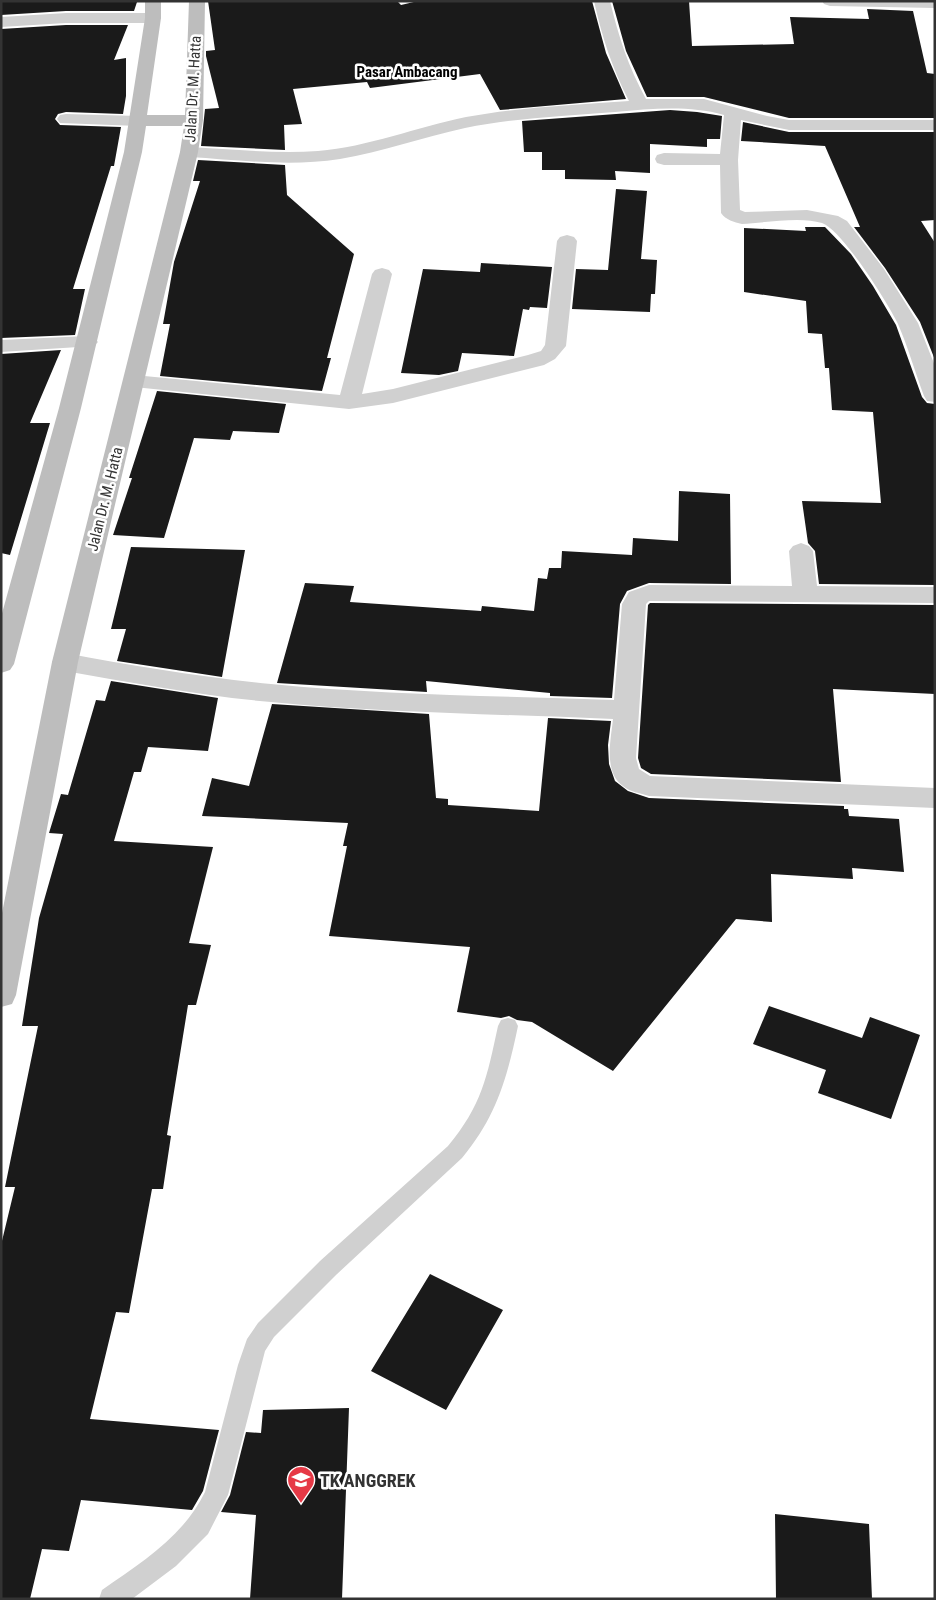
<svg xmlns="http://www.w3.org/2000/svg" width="936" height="1600" font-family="'Roboto Condensed',sans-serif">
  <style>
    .building { fill: #1a1a1a }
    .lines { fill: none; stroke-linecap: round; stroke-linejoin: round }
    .lane { fill: #d0d0d0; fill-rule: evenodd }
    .street { fill: #d0d0d0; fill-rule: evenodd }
    .secondary { fill: #bdbdbd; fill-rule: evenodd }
    .labels { text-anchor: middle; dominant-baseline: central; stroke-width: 5; stroke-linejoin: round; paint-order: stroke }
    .far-quarter-label { font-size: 15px; font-weight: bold; fill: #000; stroke: #fff }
    .street-label { font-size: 15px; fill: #333; stroke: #fff }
    .near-poi-label { font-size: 18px; font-weight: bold; fill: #333; stroke: #fff; text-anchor: start }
  </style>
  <rect width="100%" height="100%" fill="#fff"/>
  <path class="building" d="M 18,1 L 100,1 L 137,2 L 134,11 L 66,11 L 1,15 L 1,2 Z
    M 208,1 L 397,1 L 401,5 L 418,1 L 592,1 L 606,53 L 626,99 L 500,110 L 480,74 L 370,88 L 367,82 L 293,89 L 302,124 L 284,125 L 285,150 L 201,146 L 205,109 L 219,108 L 206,56 L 206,51 L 215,50 Z
    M 612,1 L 689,1 L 692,46 L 794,44 L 790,17 L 869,19 L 867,9 L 913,11 L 927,73 L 935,74 L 935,118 L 789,118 L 704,97 L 647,97 L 626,51 Z
    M 66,25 L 128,25 L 114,60 L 126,58 L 126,96 L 123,114 L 66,112 L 58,114 L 55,119 L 60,125 L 121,127 L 114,166 L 111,166 L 73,289 L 85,289 L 75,335 L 1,338 L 1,29 Z
    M 670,110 L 697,112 L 722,116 L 720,139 L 707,139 L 707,147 L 650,144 L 650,173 L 615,171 L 616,180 L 565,179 L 565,170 L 542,170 L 542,152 L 524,152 L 522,121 Z
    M 743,122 L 789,132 L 935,132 L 935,220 L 921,221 L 935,243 L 935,360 L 920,322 L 885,268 L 854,227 L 860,227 L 825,146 L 741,141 Z
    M 198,160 L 285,165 L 287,195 L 354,254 L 327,358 L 331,358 L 322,391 L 160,376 L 170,324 L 163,324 L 174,262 L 200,181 L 193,181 Z
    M 616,189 L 647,191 L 641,259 L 657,260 L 655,294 L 651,294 L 650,312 L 572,309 L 576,269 L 608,270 Z
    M 805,227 L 825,227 L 851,254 L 873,286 L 896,325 L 922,397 L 927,403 L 935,404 L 935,585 L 819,584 L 815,551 L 808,543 L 802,501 L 881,503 L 873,412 L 832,410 L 829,368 L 825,368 L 822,334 L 808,333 L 806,301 L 744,292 L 744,228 L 806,231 Z
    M 481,263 L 552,267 L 547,308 L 530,307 L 529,310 L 523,309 L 514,356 L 462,353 L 458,371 L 439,375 L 401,373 L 423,269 L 480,272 Z
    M 61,350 L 30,423 L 50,423 L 10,555 L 1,553 L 1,354 Z
    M 157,391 L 286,404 L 279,433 L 233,431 L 230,440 L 194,438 L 164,538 L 113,535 L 132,478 L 129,478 Z
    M 679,491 L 730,494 L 731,584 L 649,583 L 627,591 L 620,604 L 612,698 L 550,696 L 550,693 L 426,681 L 427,692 L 277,683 L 305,583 L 354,586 L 350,602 L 481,611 L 482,606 L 534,611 L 538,578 L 547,579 L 549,568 L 561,568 L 562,551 L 632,555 L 633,538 L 678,541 Z
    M 131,547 L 245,550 L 222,677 L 117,661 L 126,629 L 111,629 Z
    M 650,603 L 935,605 L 935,694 L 833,689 L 841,782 L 651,774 L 641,768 L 638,758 L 648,605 Z
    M 111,681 L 218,698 L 208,751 L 148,747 L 141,772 L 134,772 L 114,841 L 213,847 L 189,943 L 211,945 L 196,1005 L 188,1005 L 167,1135 L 171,1136 L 163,1189 L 152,1189 L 129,1313 L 116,1312 L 90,1419 L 219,1430 L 203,1491 L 192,1510 L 81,1500 L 69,1551 L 42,1549 L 30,1599 L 1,1599 L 1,1245 L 15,1187 L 5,1187 L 38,1026 L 22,1026 L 39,918 L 63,834 L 49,833 L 61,794 L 68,795 L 96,700 L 105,701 Z
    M 272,704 L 429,714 L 436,798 L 448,799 L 448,805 L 539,811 L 548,718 L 611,721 L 608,745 L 609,764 L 615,781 L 628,791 L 649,798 L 844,806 L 844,809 L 848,809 L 849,816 L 899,819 L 904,872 L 852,868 L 853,879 L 771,874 L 772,922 L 736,919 L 613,1071 L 532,1022 L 517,1020 L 509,1016 L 501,1018 L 457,1012 L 470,947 L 329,936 L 347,846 L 343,846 L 348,823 L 202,816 L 212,778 L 249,786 Z
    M 769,1006 L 862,1038 L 870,1017 L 920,1035 L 891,1119 L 818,1093 L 826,1070 L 753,1044 Z
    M 430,1274 L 503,1310 L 446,1410 L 371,1371 Z
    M 349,1408 L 342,1599 L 250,1599 L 256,1515 L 221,1512 L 230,1495 L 246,1432 L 261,1433 L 263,1410 Z
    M 775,1514 L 869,1524 L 872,1599 L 776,1599 Z"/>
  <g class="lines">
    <path class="lane" d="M 508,1018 L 515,1020 L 518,1026 C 507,1078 497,1116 462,1158 L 336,1275 L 274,1337 L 265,1351 L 228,1495 L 208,1534 L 176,1566 L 132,1599 L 99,1599 L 102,1590 C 142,1562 183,1537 205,1492 L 238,1365 L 247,1339 L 258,1323 L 320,1261 L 448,1146 C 482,1105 487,1077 498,1026 L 501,1020 Z"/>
    <path class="street" d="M 594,1 L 610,1 C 619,38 628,66 646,99 L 704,99 L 767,116 L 789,120 L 935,120 L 935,130 L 789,130 L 741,120 L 738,160 L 740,210 L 745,212 L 807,210 L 838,216 L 847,221 L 884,269 L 918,323 L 935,366 L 935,402 L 927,401 L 924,396 C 915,372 908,347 898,324 C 888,303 842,230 822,223 C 800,216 765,223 742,224 C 734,222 726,220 721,213 L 720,165 L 664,165 L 657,163 L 655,159 L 657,155 L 664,153 L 720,154 L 724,115 C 688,105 652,109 615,112 C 565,116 514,118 465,128 C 423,137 382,152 340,159 C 290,167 239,160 189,157 L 183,156 L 180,152 L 183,148 L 189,147 C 232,149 275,154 318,151 C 368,147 417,127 466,117 C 520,107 575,105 629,101 C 612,68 602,37 594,1 Z
      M 822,1 L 935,1 L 935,8 L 830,6 L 824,4 Z
      M 66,13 L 153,13 L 159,15 L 161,18 L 159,21 L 153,23 L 66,23 L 1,27 L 1,17 Z
      M 66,114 L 138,116 L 144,117 L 147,121 L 144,125 L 138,126 L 60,123 L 57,119 L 60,115 Z
      M 567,235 L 574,237 L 577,241 L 566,346 L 555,359 L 544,365 L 393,403 L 349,409 L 134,387 L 126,386 L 123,381 L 126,376 L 134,375 L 340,395 L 372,274 L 375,270 L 382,268 L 389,270 L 392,274 L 362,394 L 393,389 L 528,355 L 541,351 L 545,345 L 557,241 L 560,237 Z
      M 87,336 L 94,338 L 98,342 L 94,346 L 1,352 L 1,340 Z
      M 801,543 L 809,546 L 813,551 L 817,586 L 935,587 L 935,603 L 649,601 L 646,604 L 636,758 L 639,769 L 650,776 L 935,788 L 935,808 L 649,796 C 640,793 630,792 623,786 C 603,772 611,739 613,719 C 499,714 385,713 271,702 C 202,696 134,683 65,671 L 56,668 L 52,662 L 56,656 L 65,653 C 133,666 201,677 271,684 C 384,695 500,696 614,700 L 622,604 L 629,592 L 649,585 L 792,586 L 789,551 L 793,546 Z"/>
    <path class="secondary" d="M 145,1 L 161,1 L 161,18 L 147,115 L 185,115 L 189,1 L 205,1 L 203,120 L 198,152 L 78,662 L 16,995 L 12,1004 L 1,1007 L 1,918 L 52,662 L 180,152 L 184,126 L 146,126 L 142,152 L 81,408 L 14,664 L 10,670 L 1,673 L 1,617 L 59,408 L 124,152 L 145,18 Z"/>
  </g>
  <defs>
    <symbol id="school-pin" viewBox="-11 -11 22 30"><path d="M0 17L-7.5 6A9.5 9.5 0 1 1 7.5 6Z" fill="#e63946" stroke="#fff"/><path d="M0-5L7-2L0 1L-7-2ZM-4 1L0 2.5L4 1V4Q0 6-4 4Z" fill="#fff"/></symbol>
  </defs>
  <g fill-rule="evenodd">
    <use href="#school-pin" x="285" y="1464" width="32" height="43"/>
  </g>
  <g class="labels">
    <g class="far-quarter-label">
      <text x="407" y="72">Pasar Ambacang</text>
    </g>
    <g class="street-label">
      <text transform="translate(193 89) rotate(-87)">Jalan Dr. M. Hatta</text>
      <text transform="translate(105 499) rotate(-76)">Jalan Dr. M. Hatta</text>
    </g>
    <g class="near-poi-label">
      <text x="320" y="1480">TK ANGGREK</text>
    </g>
  </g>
  <rect width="936" height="1600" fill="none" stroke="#333333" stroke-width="5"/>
</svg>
